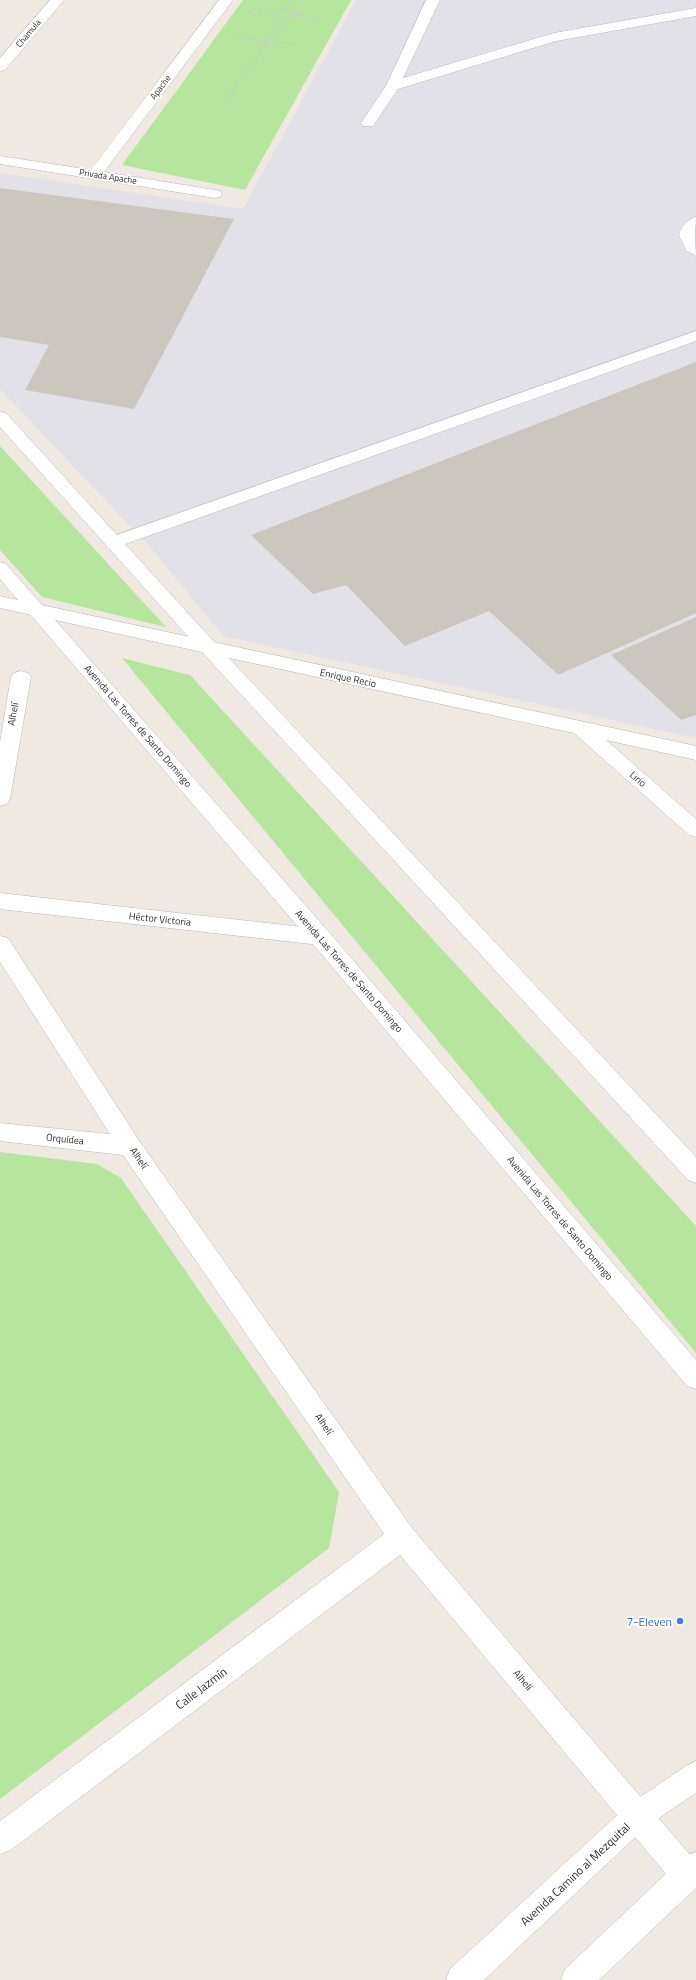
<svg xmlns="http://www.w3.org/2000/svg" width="696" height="1980" font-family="'Titillium Web',sans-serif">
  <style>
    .industrial { fill: #e3e1e8 }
    .green { fill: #b6e59e }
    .building { fill: #cbc7bf }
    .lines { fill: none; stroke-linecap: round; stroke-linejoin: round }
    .lane-casing { stroke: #b4b7c1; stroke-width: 1 }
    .street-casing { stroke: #b4b7c1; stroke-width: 1 }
    .secondary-casing { stroke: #b4b7c1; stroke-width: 1 }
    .path { stroke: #c9c9c9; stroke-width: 1.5; stroke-dasharray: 2 1.5; stroke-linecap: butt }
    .lane { fill: #fff; fill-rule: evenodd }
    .street { fill: #fff; fill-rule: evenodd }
    .secondary { fill: #fff; fill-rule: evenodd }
    .shop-dot { fill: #3f7fe0; stroke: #fff; stroke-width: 1.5 }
    .labels { text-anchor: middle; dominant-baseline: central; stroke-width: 3.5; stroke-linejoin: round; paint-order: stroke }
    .far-street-label { font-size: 9px; fill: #2e2e2e; stroke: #fff }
    .street-label { font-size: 10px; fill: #2e2e2e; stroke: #fff }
    .near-shop-label { font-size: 12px; fill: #366cbe; stroke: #fff; text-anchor: end }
    .near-street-label { font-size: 12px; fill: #2e2e2e; stroke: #fff }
  </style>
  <rect width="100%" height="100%" fill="#efe9e1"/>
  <path class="industrial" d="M 356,0 L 696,0 L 696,738 L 223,636 L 151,548 L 0,389 L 0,173 L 243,209 Z"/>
  <path class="green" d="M 243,0 L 351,0 L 245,190 L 122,165 Z
    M 0,446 L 166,627 L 42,597 L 0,550 Z
    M 122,658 L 190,675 L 696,1226 L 696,1353 Z
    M 0,1152 L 97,1164 L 121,1178 L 339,1492 L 329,1548 L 0,1799 Z"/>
  <path class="building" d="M 0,188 L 234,219 L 134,409 L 25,390 L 49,345 L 0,337 Z
    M 696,362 L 696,613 L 558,675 L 489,611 L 405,646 L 346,585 L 313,594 L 251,535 Z
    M 696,617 L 696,715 L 681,720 L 611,655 Z"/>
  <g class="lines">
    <defs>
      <path id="lane" d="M 426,0 L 440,0 L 403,78 L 554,33 L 696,8 L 696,16 L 556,41 L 398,89 L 373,126 L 363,126 L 361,123 L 386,86 Z
        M 696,217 L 695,236 L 696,256 L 687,251 L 679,236 C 680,227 687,220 696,217 Z
        M 696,331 L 696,341 L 120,546 L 114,548 L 108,546 L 105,542 L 108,538 Z"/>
      <path id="street" d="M 50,0 L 64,0 L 5,70 L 0,71 L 0,58 Z
        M 219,0 L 233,0 L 104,172 L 215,190 L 220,191 L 222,194 L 220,197 L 215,198 L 0,164 L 0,156 L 91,170 Z
        M 0,596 L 696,746 L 696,760 L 606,740 L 696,819 L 696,837 L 689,835 L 574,733 L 0,608 Z
        M 21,671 L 28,673 L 31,677 L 10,799 L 7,804 L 0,806 L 0,742 L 11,677 L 14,673 Z
        M 0,893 L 320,929 L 328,931 L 331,937 L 328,943 L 320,945 L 0,909 Z
        M 0,936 L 8,938 L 138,1139 L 412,1528 L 696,1862 L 696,1886 L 687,1890 L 676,1886 L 400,1555 L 11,1850 L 0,1854 L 0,1821 L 384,1534 L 123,1155 L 0,1141 L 0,1123 L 110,1134 L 0,962 Z"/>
      <path id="secondary" d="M 0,412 L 6,413 L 216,644 L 696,1157 L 696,1183 L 688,1180 L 202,652 L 0,427 Z
        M 0,562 L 6,564 L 328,931 L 696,1360 L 696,1389 L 687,1386 L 312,943 L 0,579 Z
        M 696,1761 L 696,1793 L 647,1826 L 484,1980 L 446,1980 L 450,1969 L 627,1806 L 686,1766 Z
        M 696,1852 L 696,1888 L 599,1980 L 561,1980 L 565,1969 L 685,1856 Z"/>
    </defs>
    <use href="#lane" class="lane-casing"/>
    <use href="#street" class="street-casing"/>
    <use href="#secondary" class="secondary-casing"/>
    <path class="path" d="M 286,8 L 292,0
      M 254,9 L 275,12
      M 282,9 L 292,10 L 295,14 L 286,18 L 275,15 L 276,11 Z
      M 295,14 L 316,17
      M 237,37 L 296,45
      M 224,101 L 286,18"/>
    <use href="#lane" class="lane"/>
    <use href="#street" class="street"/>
    <use href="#secondary" class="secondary"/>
  </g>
  <circle class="shop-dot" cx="680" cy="1621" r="4"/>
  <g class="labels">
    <g class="far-street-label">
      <text transform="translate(28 33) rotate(-50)">Chamula</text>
      <text transform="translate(160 87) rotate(-53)">Apache</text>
      <text transform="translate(108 176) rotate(9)">Privada Apache</text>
    </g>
    <g class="street-label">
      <text transform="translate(348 678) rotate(12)">Enrique Recio</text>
      <text transform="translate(13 714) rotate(-80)">Alhelí</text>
      <text transform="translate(138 726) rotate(49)">Avenida Las Torres de Santo Domingo</text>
      <text transform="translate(638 779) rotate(41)">Lirio</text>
      <text transform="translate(160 919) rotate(6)">Héctor Victoria</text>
      <text transform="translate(349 971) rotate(49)">Avenida Las Torres de Santo Domingo</text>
      <text transform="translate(65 1139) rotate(6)">Orquídea</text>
      <text transform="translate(139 1158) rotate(55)">Alhelí</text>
      <text transform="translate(560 1218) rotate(50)">Avenida Las Torres de Santo Domingo</text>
      <text transform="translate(324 1424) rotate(55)">Alhelí</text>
      <text transform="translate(523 1680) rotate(50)">Alhelí</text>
    </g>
    <g class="near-shop-label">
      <text x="672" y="1621">7-Eleven</text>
    </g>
    <g class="near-street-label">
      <text transform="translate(201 1688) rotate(-37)">Calle Jazmín</text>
      <text transform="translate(575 1874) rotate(-43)">Avenida Camino al Mezquital</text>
    </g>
  </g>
</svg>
